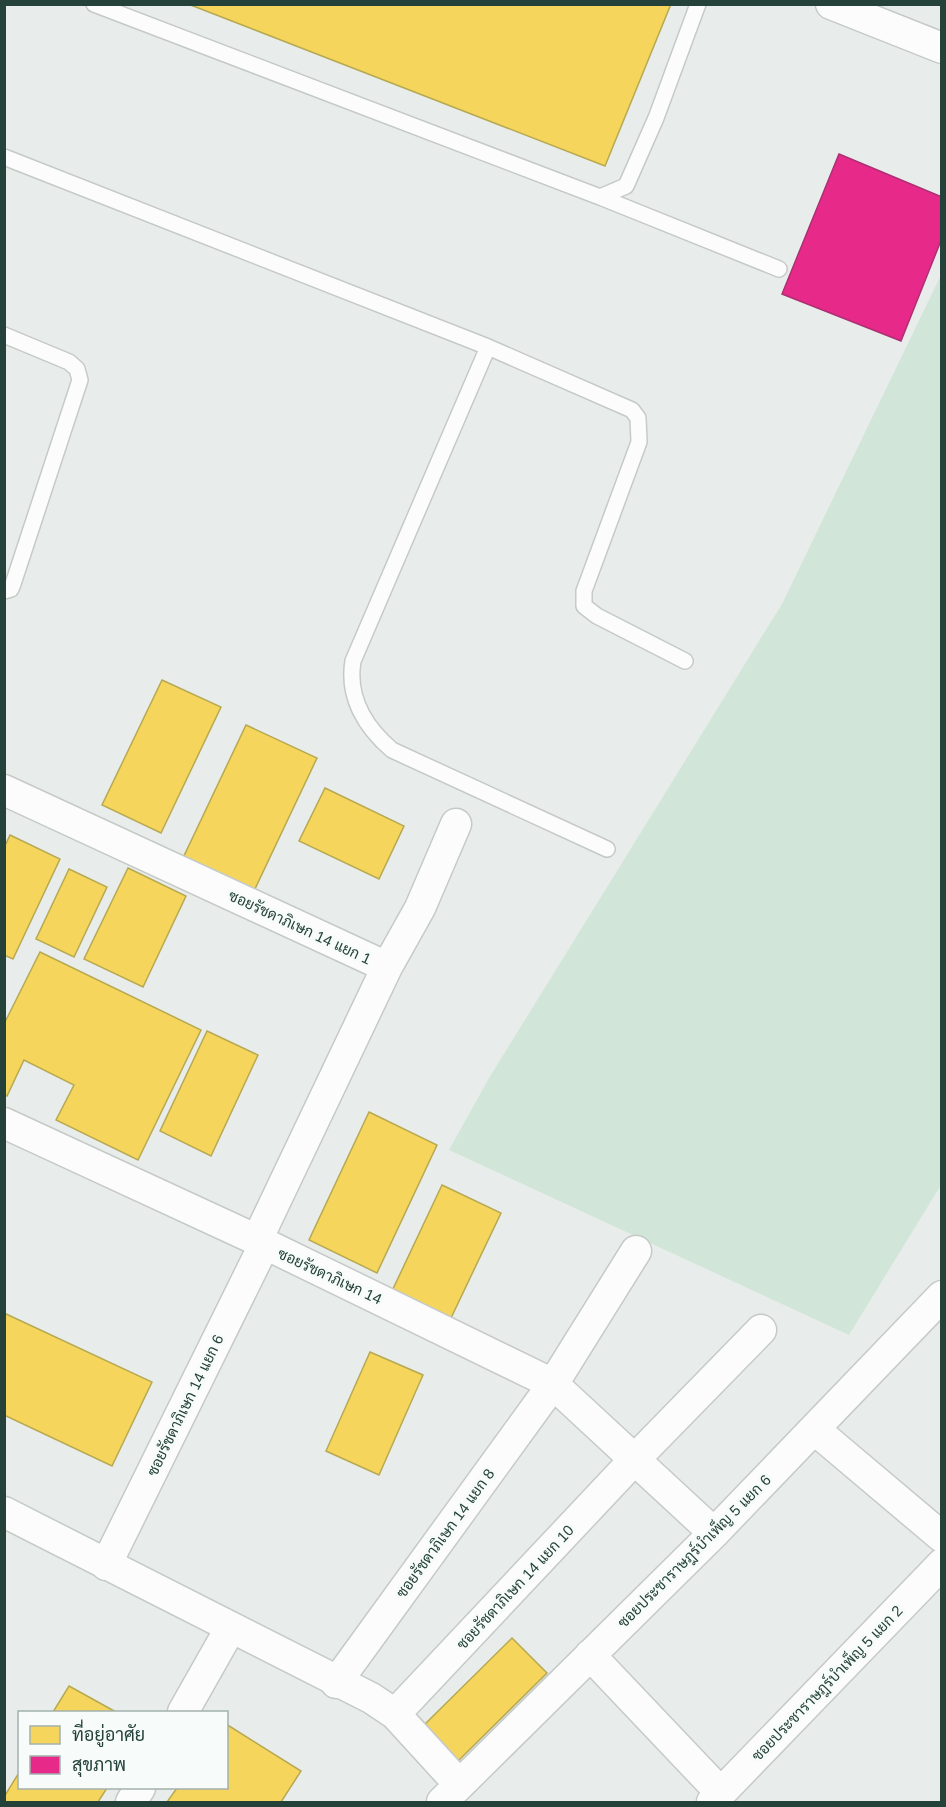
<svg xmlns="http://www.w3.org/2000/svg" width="946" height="1807" font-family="Arial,Sarabun,sans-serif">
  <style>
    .green { fill: #d1e6d8 }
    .homes { fill: #f6d55c; stroke: #b7a952; stroke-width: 1.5 }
    .health { fill: #e7298a; stroke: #ac3072; stroke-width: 1.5 }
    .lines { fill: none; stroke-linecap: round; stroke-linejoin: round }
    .lane-casing { stroke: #c5cac8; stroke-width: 18 }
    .street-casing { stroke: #c5cac8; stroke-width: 33 }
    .lane { stroke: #fcfcfc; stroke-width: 15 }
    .street { stroke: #fcfcfc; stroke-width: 30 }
    .labels { text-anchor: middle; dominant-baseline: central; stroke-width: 6; stroke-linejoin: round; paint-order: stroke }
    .street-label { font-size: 15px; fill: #24423a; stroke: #f7fbf9 }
  </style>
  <rect width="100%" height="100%" fill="#e8edeb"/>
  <path class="green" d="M 941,275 L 941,1185 L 849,1335 L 449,1150 L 489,1078 L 782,604 Z"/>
  <path class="homes" d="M 188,4 L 671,4 L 605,166 Z
    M 162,680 L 221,707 L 161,833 L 102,805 Z
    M 246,725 L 317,758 L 254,891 L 183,858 Z
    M 325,788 L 404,826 L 379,879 L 299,841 Z
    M 10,835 L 60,859 L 13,959 L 4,955 L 4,848 Z
    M 128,868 L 186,896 L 143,987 L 84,959 Z
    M 69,869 L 107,887 L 74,957 L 36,939 Z
    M 40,952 L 201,1030 L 138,1160 L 56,1120 L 74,1085 L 24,1060 L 7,1096 L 4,1095 L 4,1024 Z
    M 207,1031 L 258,1055 L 211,1156 L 160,1131 Z
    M 369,1112 L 437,1145 L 377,1273 L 309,1240 Z
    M 442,1185 L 501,1213 L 451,1318 L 392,1291 Z
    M 4,1313 L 152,1382 L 112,1466 L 4,1415 Z
    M 370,1352 L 423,1375 L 379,1475 L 326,1451 Z
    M 512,1638 L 547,1673 L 455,1764 L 420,1729 Z
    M 69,1686 L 116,1712 L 53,1712 Z
    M 226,1724 L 301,1771 L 281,1802 L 167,1802 L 177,1788 L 226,1788 Z
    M 20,1771 L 20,1788 L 107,1788 L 98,1802 L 4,1802 L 4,1797 Z"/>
  <path class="health" d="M 839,154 L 942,197 L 942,238 L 901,341 L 782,294 Z"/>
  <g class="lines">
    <defs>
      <path id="lane" d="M 94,4 L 600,197 L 626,186 L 656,118 L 698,4
        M 4,157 L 488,347 L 353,661 C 347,697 365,727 392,750 L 607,849
        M 600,197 L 779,269
        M 4,335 L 69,362 L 77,369 L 80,380 L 13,584 L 11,589 L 4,591
        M 488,347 L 632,410 L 638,418 L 639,442 L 584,591 L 584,606 L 597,616 L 685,661"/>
      <path id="street" d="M 831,4 L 942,48
        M 4,790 L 387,967 L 257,1240
        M 387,967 L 420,908 L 456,824
        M 4,1123 L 257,1240 L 553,1384 L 714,1533
        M 814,1429 L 942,1537
        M 4,1512 L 371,1698 L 395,1714 L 459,1784
        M 106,1565 L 264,1245
        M 590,1655 L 721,1793
        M 336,1683 L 553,1384 L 636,1251
        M 183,1712 L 230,1629
        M 395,1714 L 635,1459 L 761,1330
        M 131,1802 L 140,1788
        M 442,1802 L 714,1533 L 942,1296
        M 712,1802 L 942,1564"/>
    </defs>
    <use href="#lane" class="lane-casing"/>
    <use href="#street" class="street-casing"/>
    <use href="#lane" class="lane"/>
    <use href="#street" class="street"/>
  </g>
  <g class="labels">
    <g class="street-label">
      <text transform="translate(300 927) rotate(25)">ซอยรัชดาภิเษก 14 แยก 1</text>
      <text transform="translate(330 1276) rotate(25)">ซอยรัชดาภิเษก 14</text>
      <text transform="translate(185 1405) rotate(-64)">ซอยรัชดาภิเษก 14 แยก 6</text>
      <text transform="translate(445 1533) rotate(-54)">ซอยรัชดาภิเษก 14 แยก 8</text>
      <text transform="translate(694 1551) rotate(-45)">ซอยประชาราษฎร์บำเพ็ญ 5 แยก 6</text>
      <text transform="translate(515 1587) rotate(-47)">ซอยรัชดาภิเษก 14 แยก 10</text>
      <text transform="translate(827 1683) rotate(-46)">ซอยประชาราษฎร์บำเพ็ญ 5 แยก 2</text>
    </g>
  </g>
  <rect width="946" height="1807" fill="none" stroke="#24423a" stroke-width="12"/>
  <rect x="18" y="1711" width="210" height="78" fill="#f7fbf9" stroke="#a3b1ad" stroke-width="1.5"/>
  <rect x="30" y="1726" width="30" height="18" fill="#f6d55c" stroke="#a3b1ad" stroke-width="1.5"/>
  <text x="72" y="1741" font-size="18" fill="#24423a">ที่อยู่อาศัย</text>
  <rect x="30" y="1756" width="30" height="18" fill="#e7298a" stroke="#a3b1ad" stroke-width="1.5"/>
  <text x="72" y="1771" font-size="18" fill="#24423a">สุขภาพ</text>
</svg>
